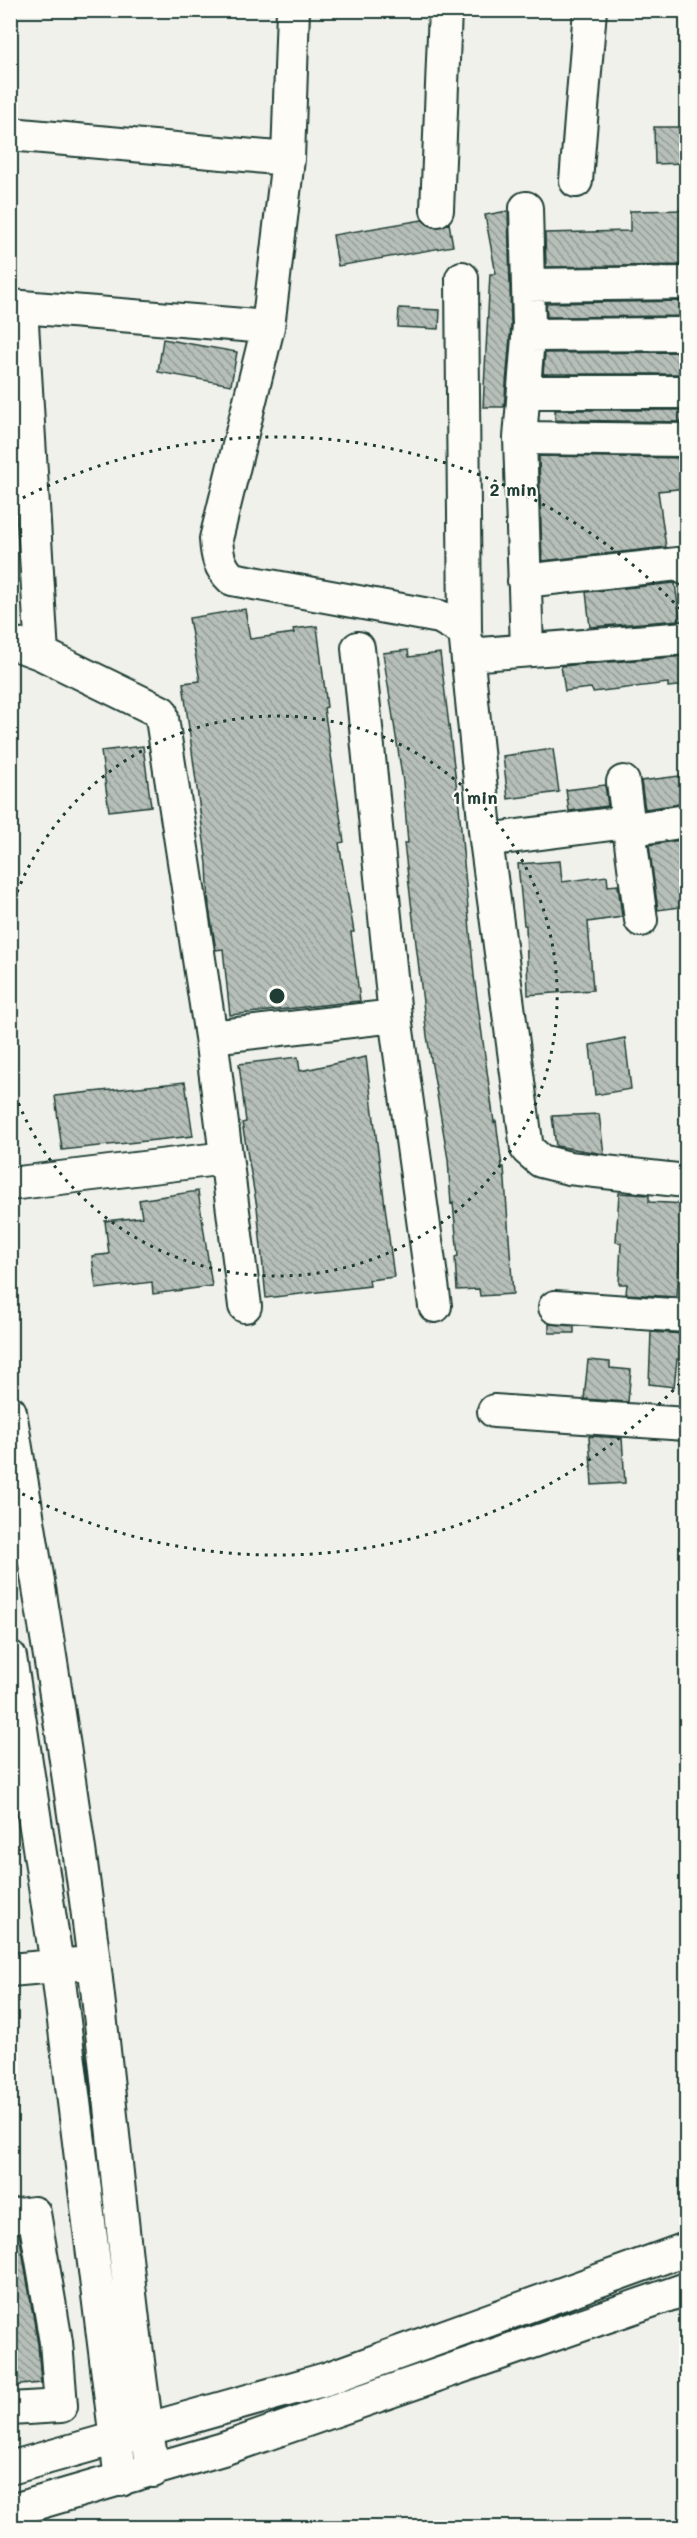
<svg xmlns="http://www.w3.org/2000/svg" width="697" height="2538" font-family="Mali,sans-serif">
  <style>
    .building { fill: url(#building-back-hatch); stroke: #1f3d34; stroke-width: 1.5 }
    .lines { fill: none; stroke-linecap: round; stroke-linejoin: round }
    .minor-casing { stroke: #1f3d34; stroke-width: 36 }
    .minor { stroke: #fdfcf7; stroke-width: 32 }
    .ring { fill: none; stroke: #1f3d34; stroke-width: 3; stroke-dasharray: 3 6 }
    .centre { fill: #1f3d34; stroke: #fdfcf7; stroke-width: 3 }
    .ring-label { font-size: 18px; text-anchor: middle; font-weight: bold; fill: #1f3d34; stroke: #fdfcf7; stroke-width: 4.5; stroke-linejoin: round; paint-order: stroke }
  </style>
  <defs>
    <pattern id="building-back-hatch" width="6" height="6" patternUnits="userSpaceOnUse" patternTransform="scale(1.5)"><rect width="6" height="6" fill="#b6bfb8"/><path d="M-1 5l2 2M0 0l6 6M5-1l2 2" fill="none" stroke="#939c96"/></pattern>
  </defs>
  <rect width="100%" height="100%" fill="#f0f1eb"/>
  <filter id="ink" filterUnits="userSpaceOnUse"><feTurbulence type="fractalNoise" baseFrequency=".0167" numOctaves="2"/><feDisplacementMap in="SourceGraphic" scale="12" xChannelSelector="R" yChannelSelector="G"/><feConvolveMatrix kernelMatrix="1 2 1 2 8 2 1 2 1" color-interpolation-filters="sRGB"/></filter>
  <g filter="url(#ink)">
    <path class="building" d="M 654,127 L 687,127 L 687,163 L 655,164 Z
      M 687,210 L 687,265 L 546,267 L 545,233 L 630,231 L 630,211 Z
      M 508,211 L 511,325 L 504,407 L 483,407 L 490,274 L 496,274 L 485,215 Z
      M 422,220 L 436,228 L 449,223 L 453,246 L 338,266 L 333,235 Z
      M 687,301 L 687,316 L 547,317 L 546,303 Z
      M 399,308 L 440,310 L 439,329 L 398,327 Z
      M 163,339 L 237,352 L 231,385 L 158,372 Z
      M 687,352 L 687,374 L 543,374 L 545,353 Z
      M 555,410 L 687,410 L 687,422 L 555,420 Z
      M 539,456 L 687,458 L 687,488 L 658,491 L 666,547 L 542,561 Z
      M 675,583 L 680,620 L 590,627 L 586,592 Z
      M 245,609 L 250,639 L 294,633 L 293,629 L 317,626 L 327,707 L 324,708 L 344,842 L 339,843 L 354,932 L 351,932 L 360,1001 L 230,1015 L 223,949 L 216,950 L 209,908 L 207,864 L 183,683 L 200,681 L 189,618 Z
      M 408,650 L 409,657 L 440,653 L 459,806 L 474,976 L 494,1122 L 496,1121 L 502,1167 L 504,1167 L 513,1294 L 480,1296 L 479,1289 L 457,1290 L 455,1257 L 458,1256 L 453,1203 L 451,1204 L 448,1159 L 427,1036 L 404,843 L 408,843 L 403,782 L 383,653 Z
      M 687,656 L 687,685 L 668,687 L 668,683 L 593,692 L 591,688 L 565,691 L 561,666 Z
      M 143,746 L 151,806 L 109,811 L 101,751 Z
      M 553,749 L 559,792 L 508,799 L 503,756 Z
      M 687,775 L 687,803 L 645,809 L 641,781 Z
      M 605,785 L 608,806 L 569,811 L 566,790 Z
      M 687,839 L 687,906 L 658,910 L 649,845 Z
      M 560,861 L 562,882 L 607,876 L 608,886 L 618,885 L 622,917 L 588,922 L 593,990 L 528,995 L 526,925 L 524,925 L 518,864 Z
      M 625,1038 L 631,1089 L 595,1095 L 590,1045 Z
      M 298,1057 L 300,1071 L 366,1057 L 394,1277 L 369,1280 L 370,1286 L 266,1298 L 257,1207 L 242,1123 L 246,1122 L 239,1064 Z
      M 185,1082 L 193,1136 L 62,1150 L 55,1096 Z
      M 599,1114 L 604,1154 L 556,1146 L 552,1116 Z
      M 198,1191 L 212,1286 L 153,1294 L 152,1282 L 96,1289 L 92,1256 L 109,1254 L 105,1221 L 142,1217 L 139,1200 Z
      M 619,1193 L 649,1195 L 649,1202 L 687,1204 L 684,1251 L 680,1251 L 677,1297 L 626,1294 L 627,1284 L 619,1284 L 621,1243 L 616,1242 Z
      M 549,1324 L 574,1326 L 574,1333 L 549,1333 Z
      M 651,1332 L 686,1334 L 686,1359 L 677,1359 L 674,1387 L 649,1384 Z
      M 588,1360 L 610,1362 L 610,1368 L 631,1370 L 628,1402 L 584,1399 Z
      M 589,1436 L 622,1438 L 625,1483 L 592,1485 Z
      M 19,2233 L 38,2344 L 41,2383 L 10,2386 L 10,2234 Z"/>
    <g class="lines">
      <defs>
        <path id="minor" d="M 293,10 L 288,159 L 268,327 L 216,539 C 217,555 219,567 232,579 L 440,617 L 465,631 L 486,840 L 527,1149 L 541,1161 L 569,1168 L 686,1181
          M 10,134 L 288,159
          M 576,181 L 590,10
          M 526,208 L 529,325 L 520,438 L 527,649
          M 437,210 L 445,10
          M 462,278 L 465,631
          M 528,285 L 686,283
          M 10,306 L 268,327
          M 21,307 L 42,654
          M 528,335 L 686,334
          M 524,392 L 686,392
          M 520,438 L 686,440
          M 524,581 L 678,564 L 686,569
          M 10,642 L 42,654 L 161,712 L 211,1037 L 245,1306
          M 358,648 L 395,1016 L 435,1306
          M 468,655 L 686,638
          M 623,782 L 641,920
          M 628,830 L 686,821
          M 486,840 L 627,822
          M 211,1037 L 395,1016
          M 10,1184 L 226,1158
          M 555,1307 L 686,1316
          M 494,1411 L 686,1424
          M 10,1412 C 40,1592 70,1772 93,1954 C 114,2126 127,2299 153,2471
          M 10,1657 L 57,1965 L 121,2480
          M 10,1970 L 78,1964
          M 10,2216 L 34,2213 L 56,2342 L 61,2406 L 10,2409
          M 10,2468 L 326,2379 L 686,2249
          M 10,2511 L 223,2449 L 686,2289"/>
      </defs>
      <use href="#minor" class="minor-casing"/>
      <use href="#minor" class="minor"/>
    </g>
  </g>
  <g class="ring">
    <path d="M11 909A280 280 0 1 1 11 1083"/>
    <path d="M686 1377A559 559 0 0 1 15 1490M15 502A559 559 0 0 1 686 615"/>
  </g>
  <circle cx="277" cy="996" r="9" class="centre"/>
  <g class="ring-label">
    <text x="513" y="496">2 min</text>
    <text x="475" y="804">1 min</text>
  </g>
  <rect width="697" height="2538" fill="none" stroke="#fdfcf7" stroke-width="36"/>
  <rect x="18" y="18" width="661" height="2502" fill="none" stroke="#1f3d34" stroke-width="2" filter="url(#ink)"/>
</svg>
